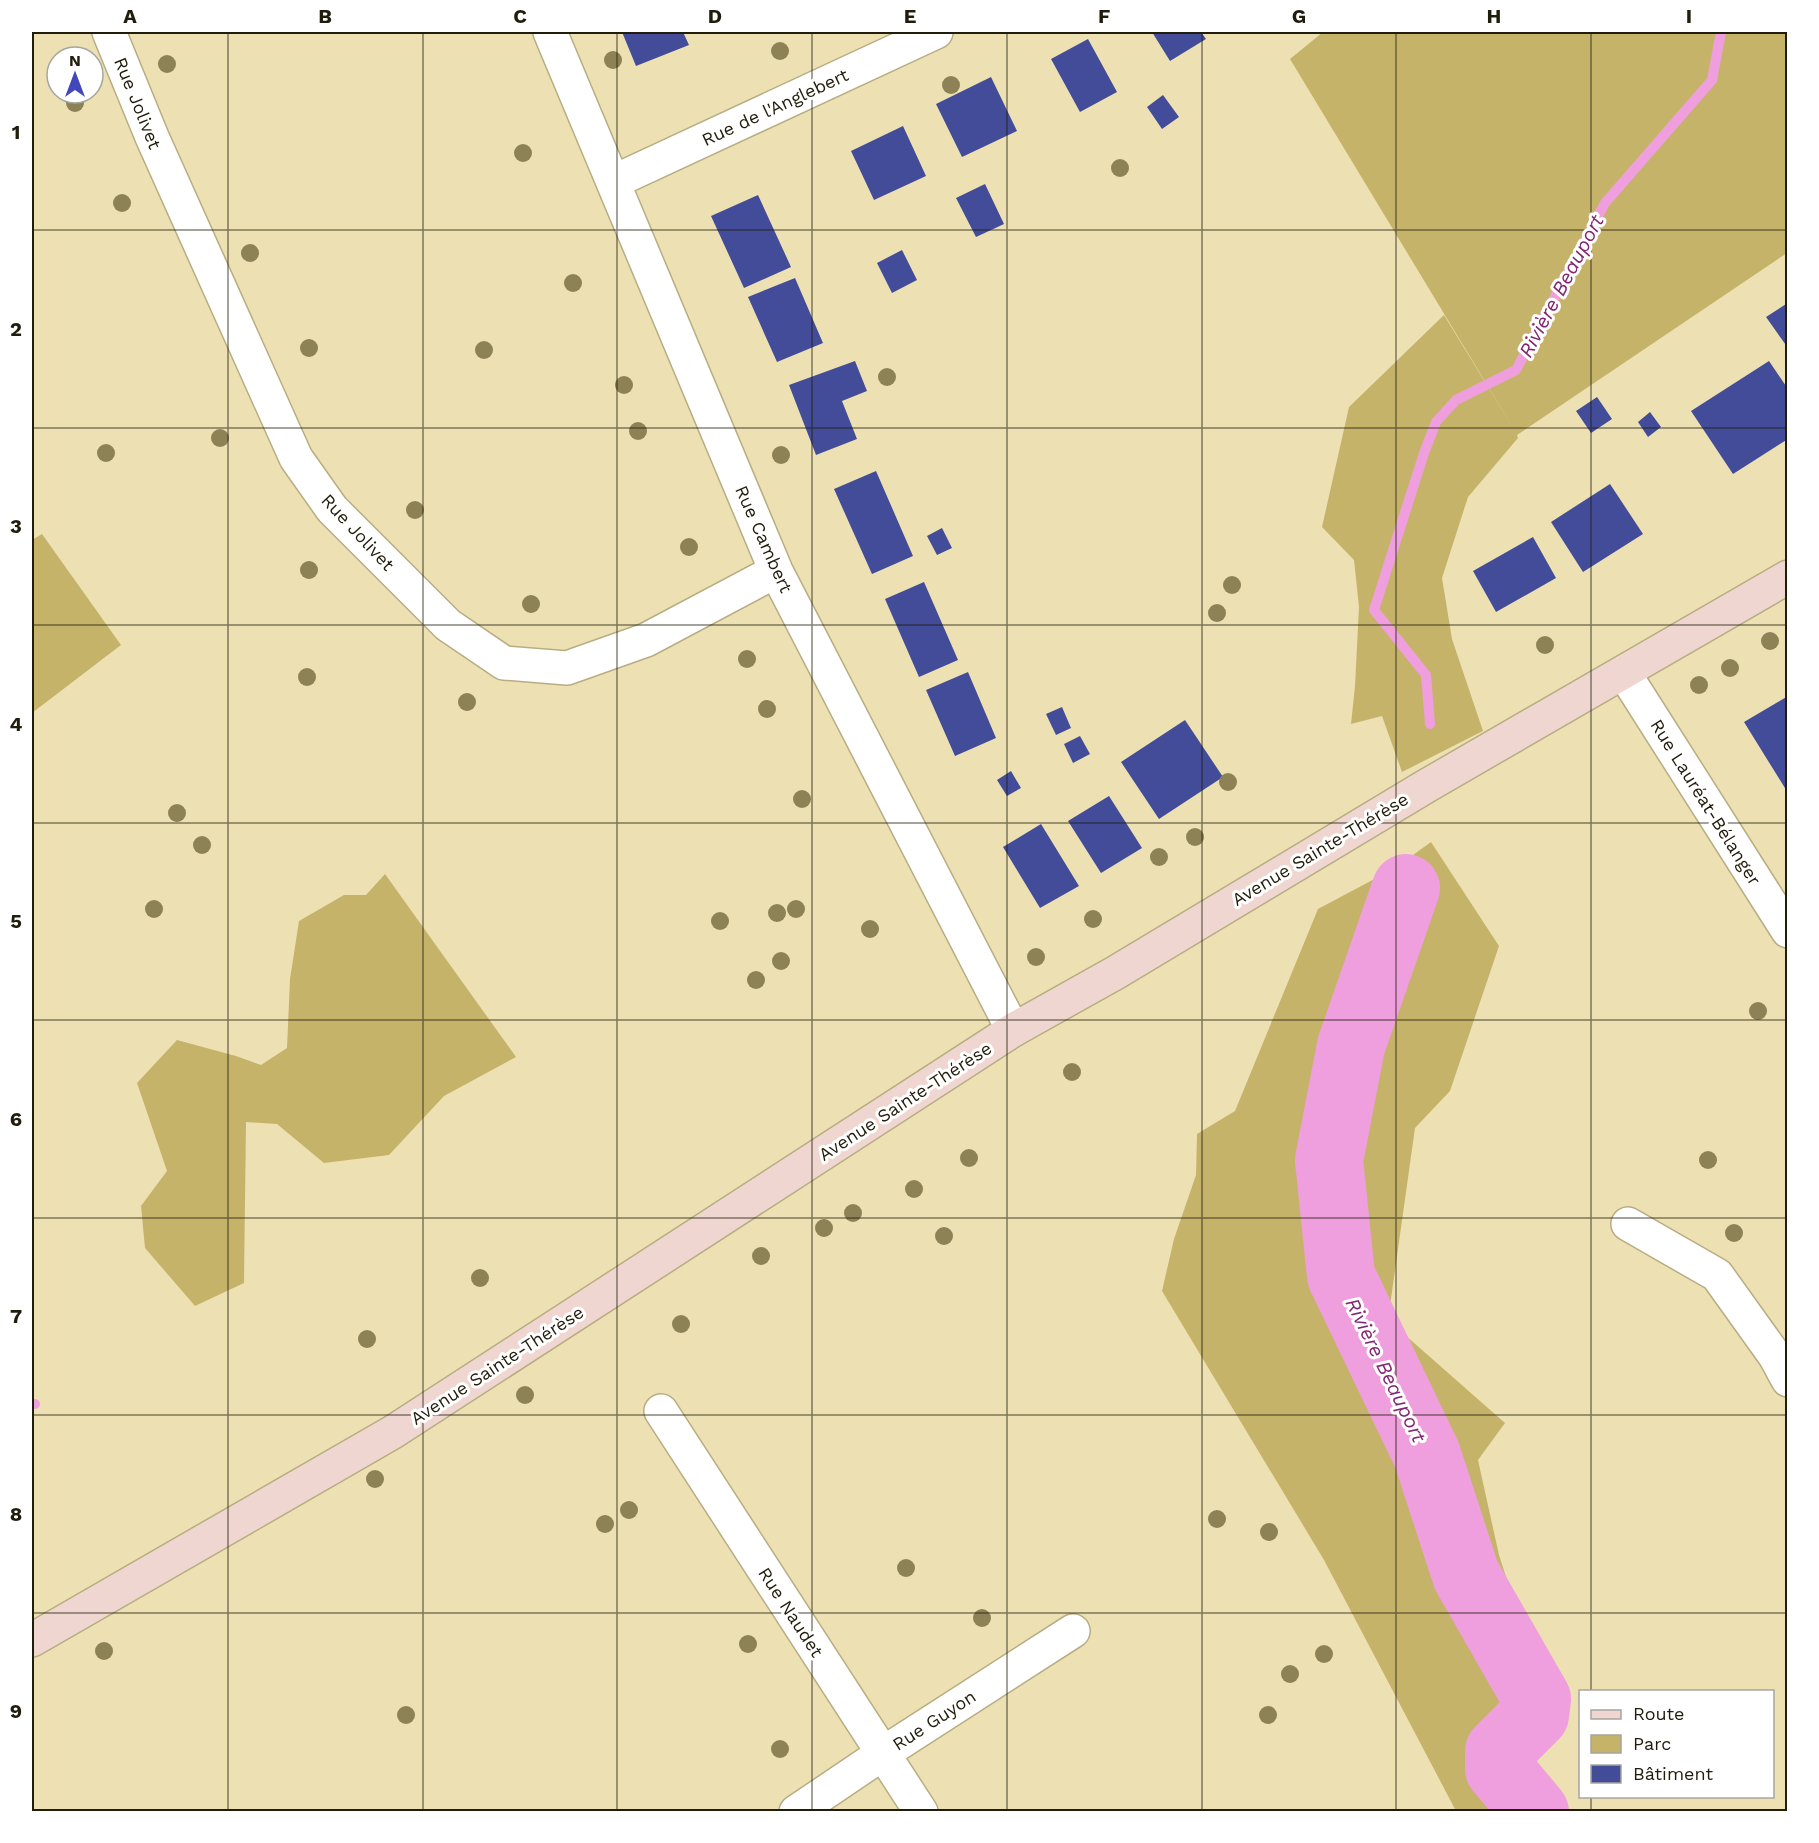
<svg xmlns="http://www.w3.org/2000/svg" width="1819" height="1843" font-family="'Work Sans',sans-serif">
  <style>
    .green { fill: #c6b36a }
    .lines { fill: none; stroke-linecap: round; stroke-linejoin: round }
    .stream { stroke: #f09fde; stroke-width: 10 }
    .river { stroke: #f09fde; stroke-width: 68 }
    .building { fill: #434c99 }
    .street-casing { stroke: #b8ad82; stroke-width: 36 }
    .secondary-casing { stroke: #b8ad82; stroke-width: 36 }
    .street { stroke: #fff; stroke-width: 33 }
    .secondary { stroke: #f0d6d0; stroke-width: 33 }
    .tree { fill: #8d8255 }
    .grid { fill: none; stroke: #211d0c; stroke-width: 1.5; stroke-opacity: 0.55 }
    .labels { text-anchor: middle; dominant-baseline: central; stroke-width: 6; stroke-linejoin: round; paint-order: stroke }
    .street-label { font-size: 18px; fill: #211d0c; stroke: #fff }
    .water-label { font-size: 20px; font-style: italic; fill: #822673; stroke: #fff }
    .neatline { fill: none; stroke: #211d0c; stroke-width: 2 }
    .grid-label { font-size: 20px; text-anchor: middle; font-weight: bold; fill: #211d0c }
  </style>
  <rect width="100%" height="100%" fill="#ede1b4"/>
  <path class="green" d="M 1323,32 L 1787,32 L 1787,253 L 1517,435 L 1518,438 L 1468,497 L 1442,578 L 1452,639 L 1483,731 L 1402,772 L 1382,716 L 1351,724 L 1355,686 L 1359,607 L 1354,560 L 1322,527 L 1349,407 L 1444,315 L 1515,431 L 1290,59 Z
    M 42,534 L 121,645 L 32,713 L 32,540 Z
    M 1431,842 L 1499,946 L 1450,1091 L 1415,1128 L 1388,1320 L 1505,1423 L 1478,1460 L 1499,1555 L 1543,1691 L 1528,1787 L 1553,1811 L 1456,1811 L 1324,1560 L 1162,1291 L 1174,1239 L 1196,1175 L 1197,1134 L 1235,1111 L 1318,909 L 1395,868 Z
    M 385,874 L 516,1057 L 444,1096 L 389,1155 L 324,1163 L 277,1124 L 246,1122 L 244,1283 L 195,1306 L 145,1248 L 141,1206 L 167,1171 L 137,1083 L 177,1040 L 236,1056 L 261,1065 L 287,1048 L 290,979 L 299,921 L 344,895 L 366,895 Z"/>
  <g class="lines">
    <path class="stream" d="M 1430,724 L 1426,675 L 1374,610 L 1424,453 L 1436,422 L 1456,400 L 1516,370 L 1605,203 L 1712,80 L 1721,32
      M 32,1404 L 35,1404"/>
    <path class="river" d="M 1406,888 L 1351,1046 L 1329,1160 L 1341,1276 L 1427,1455 L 1466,1575 L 1537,1699 L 1535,1715 L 1499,1751 L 1499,1769 L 1535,1812"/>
  </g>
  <path class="building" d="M 622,32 L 683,32 L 689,45 L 636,66 Z
    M 1152,32 L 1201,32 L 1206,39 L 1170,61 Z
    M 1088,39 L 1117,92 L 1080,112 L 1051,59 Z
    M 991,77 L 1017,131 L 962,157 L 936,104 Z
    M 1163,95 L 1179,117 L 1162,129 L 1147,107 Z
    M 903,126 L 926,176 L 874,200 L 851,151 Z
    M 985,184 L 1004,224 L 976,237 L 956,198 Z
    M 758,195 L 791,267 L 744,288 L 711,216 Z
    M 902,250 L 917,280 L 892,293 L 877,263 Z
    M 795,278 L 823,343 L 777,362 L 748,297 Z
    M 1786,304 L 1788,307 L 1788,348 L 1766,317 Z
    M 855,361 L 867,391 L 842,401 L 857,439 L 816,455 L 789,385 Z
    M 1769,361 L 1788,389 L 1788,439 L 1733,474 L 1691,411 Z
    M 1597,397 L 1612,419 L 1591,433 L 1576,411 Z
    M 1650,412 L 1661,427 L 1648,437 L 1638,422 Z
    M 876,471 L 913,556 L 872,574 L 834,489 Z
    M 1610,484 L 1643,534 L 1583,572 L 1551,522 Z
    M 942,528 L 952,548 L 937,555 L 927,536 Z
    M 1533,537 L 1556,578 L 1496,612 L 1473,571 Z
    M 924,582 L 958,660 L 919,677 L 885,599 Z
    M 968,672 L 996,738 L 955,756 L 926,690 Z
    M 1788,696 L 1788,793 L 1744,722 Z
    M 1062,707 L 1071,728 L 1056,735 L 1046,714 Z
    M 1185,720 L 1223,777 L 1159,819 L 1121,762 Z
    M 1080,736 L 1090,754 L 1073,763 L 1064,744 Z
    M 1011,771 L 1021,788 L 1007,796 L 997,780 Z
    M 1109,796 L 1142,848 L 1101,873 L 1068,821 Z
    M 1041,824 L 1079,886 L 1040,908 L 1003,847 Z"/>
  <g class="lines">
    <defs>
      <path id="street" d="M 109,32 L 152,137 L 296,458 L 332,509 L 448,625 L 504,663 L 567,668 L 646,640 L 776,571
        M 550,32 L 776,571 L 1013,1030
        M 613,182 L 936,32
        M 1624,673 L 1788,931
        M 1628,1224 L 1717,1275 L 1775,1356 L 1788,1380
        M 661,1411 L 921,1812
        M 796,1812 L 882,1754 L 1073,1631"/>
      <path id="secondary" d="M 32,1640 L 393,1432 L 1013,1030 L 1115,973 L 1428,785 L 1788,577"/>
    </defs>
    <use href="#street" class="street-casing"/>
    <use href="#secondary" class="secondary-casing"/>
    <use href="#street" class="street"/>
    <use href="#secondary" class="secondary"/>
  </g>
  <g class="tree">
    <circle cx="780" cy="51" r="9"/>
    <circle cx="613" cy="60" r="9"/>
    <circle cx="167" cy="64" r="9"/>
    <circle cx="951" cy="85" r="9"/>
    <circle cx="75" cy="103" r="9"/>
    <circle cx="523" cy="153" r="9"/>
    <circle cx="1120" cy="168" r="9"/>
    <circle cx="122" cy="203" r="9"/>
    <circle cx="250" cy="253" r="9"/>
    <circle cx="573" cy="283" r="9"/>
    <circle cx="309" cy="348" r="9"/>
    <circle cx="484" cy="350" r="9"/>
    <circle cx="887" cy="377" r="9"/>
    <circle cx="624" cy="385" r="9"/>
    <circle cx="638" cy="431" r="9"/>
    <circle cx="220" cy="438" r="9"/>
    <circle cx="106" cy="453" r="9"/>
    <circle cx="781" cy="455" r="9"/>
    <circle cx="415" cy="510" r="9"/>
    <circle cx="689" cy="547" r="9"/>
    <circle cx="309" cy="570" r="9"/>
    <circle cx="1232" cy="585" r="9"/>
    <circle cx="531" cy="604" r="9"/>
    <circle cx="1217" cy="613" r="9"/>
    <circle cx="1770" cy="641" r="9"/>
    <circle cx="1545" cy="645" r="9"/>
    <circle cx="747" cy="659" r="9"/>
    <circle cx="1730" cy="668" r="9"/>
    <circle cx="307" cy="677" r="9"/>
    <circle cx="1699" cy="685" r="9"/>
    <circle cx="467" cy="702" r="9"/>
    <circle cx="767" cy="709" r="9"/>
    <circle cx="1228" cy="782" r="9"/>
    <circle cx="802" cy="799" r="9"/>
    <circle cx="177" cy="813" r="9"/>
    <circle cx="1195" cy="837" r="9"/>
    <circle cx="202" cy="845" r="9"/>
    <circle cx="1159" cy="857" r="9"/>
    <circle cx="154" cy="909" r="9"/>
    <circle cx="796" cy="909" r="9"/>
    <circle cx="777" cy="913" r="9"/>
    <circle cx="1093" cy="919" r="9"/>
    <circle cx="720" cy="921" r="9"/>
    <circle cx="870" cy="929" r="9"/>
    <circle cx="1036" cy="957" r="9"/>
    <circle cx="781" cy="961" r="9"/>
    <circle cx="756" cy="980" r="9"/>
    <circle cx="1758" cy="1011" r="9"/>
    <circle cx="1072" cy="1072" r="9"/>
    <circle cx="969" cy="1158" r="9"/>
    <circle cx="1708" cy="1160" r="9"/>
    <circle cx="914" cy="1189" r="9"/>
    <circle cx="853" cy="1213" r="9"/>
    <circle cx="824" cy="1228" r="9"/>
    <circle cx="1734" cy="1233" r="9"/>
    <circle cx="944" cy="1236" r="9"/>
    <circle cx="761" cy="1256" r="9"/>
    <circle cx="480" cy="1278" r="9"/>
    <circle cx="681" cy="1324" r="9"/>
    <circle cx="367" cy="1339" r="9"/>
    <circle cx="525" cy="1395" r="9"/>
    <circle cx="375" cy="1479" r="9"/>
    <circle cx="629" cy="1510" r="9"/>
    <circle cx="1217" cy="1519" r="9"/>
    <circle cx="605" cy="1524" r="9"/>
    <circle cx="1269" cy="1532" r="9"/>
    <circle cx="906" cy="1568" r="9"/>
    <circle cx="982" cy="1618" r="9"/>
    <circle cx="748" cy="1644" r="9"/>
    <circle cx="104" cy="1651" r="9"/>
    <circle cx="1324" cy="1654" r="9"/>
    <circle cx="1290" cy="1674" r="9"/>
    <circle cx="406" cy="1715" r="9"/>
    <circle cx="1268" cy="1715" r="9"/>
    <circle cx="780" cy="1749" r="9"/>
  </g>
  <path class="grid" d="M 228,32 L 228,1812M 423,32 L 423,1812M 617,32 L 617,1812M 812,32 L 812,1812M 1007,32 L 1007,1812M 1202,32 L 1202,1812M 1396,32 L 1396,1812M 1591,32 L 1591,1692M 32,230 L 1788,230M 32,428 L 1788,428M 32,625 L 1788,625M 32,823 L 1788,823M 32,1020 L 1788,1020M 32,1218 L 1788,1218M 32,1415 L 1788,1415M 32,1613 L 1788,1613M 1591,1796 L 1591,1812"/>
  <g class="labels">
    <g class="street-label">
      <text transform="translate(138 103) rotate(68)">Rue Jolivet</text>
      <text transform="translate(775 107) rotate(-25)">Rue de l'Anglebert</text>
      <text transform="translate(358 532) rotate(47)">Rue Jolivet</text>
      <text transform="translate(764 539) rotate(66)">Rue Cambert</text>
      <text transform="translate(1706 802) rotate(58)">Rue Lauréat-Bélanger</text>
      <text transform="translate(1320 849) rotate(-31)">Avenue Sainte-Thérèse</text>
      <text transform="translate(905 1101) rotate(-33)">Avenue Sainte-Thérèse</text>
      <text transform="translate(497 1365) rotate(-33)">Avenue Sainte-Thérèse</text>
      <text transform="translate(791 1612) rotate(57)">Rue Naudet</text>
      <text transform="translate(934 1720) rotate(-33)">Rue Guyon</text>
    </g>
    <g class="water-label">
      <text transform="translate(1561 286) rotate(-62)">Rivière Beauport</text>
      <text transform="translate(1386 1370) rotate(64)">Rivière Beauport</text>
    </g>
  </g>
  <rect width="1819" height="1843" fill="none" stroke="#ffffff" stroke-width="66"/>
  <rect x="1579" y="1690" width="195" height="108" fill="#ffffff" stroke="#a6a59e" stroke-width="1.5"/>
  <rect x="1591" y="1710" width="30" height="9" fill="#f0d6d0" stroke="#a6a59e" stroke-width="1.5"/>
  <text x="1633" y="1720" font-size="18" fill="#211d0c">Route</text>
  <rect x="1591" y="1735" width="30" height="18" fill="#c6b36a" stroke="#a6a59e" stroke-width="1.5"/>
  <text x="1633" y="1750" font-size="18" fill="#211d0c">Parc</text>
  <rect x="1591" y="1765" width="30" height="18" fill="#434c99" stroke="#a6a59e" stroke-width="1.5"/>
  <text x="1633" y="1780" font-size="18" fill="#211d0c">Bâtiment</text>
  <g transform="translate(75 75)"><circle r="28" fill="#ffffff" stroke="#a6a59e" stroke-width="1.5"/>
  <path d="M0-4.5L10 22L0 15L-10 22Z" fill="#4247bb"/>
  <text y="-9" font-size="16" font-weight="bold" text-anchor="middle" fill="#211d0c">N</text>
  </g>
  <rect x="33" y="33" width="1753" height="1777" class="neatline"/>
  <g class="grid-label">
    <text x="130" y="23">A</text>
    <text x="325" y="23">B</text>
    <text x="520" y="23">C</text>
    <text x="715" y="23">D</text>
    <text x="910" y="23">E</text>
    <text x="1104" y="23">F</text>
    <text x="1299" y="23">G</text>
    <text x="1494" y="23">H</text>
    <text x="1689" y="23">I</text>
    <text x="16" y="139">1</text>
    <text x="16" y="336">2</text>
    <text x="16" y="533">3</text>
    <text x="16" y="731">4</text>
    <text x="16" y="928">5</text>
    <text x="16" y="1126">6</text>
    <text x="16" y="1323">7</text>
    <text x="16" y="1521">8</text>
    <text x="16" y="1718">9</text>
  </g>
</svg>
